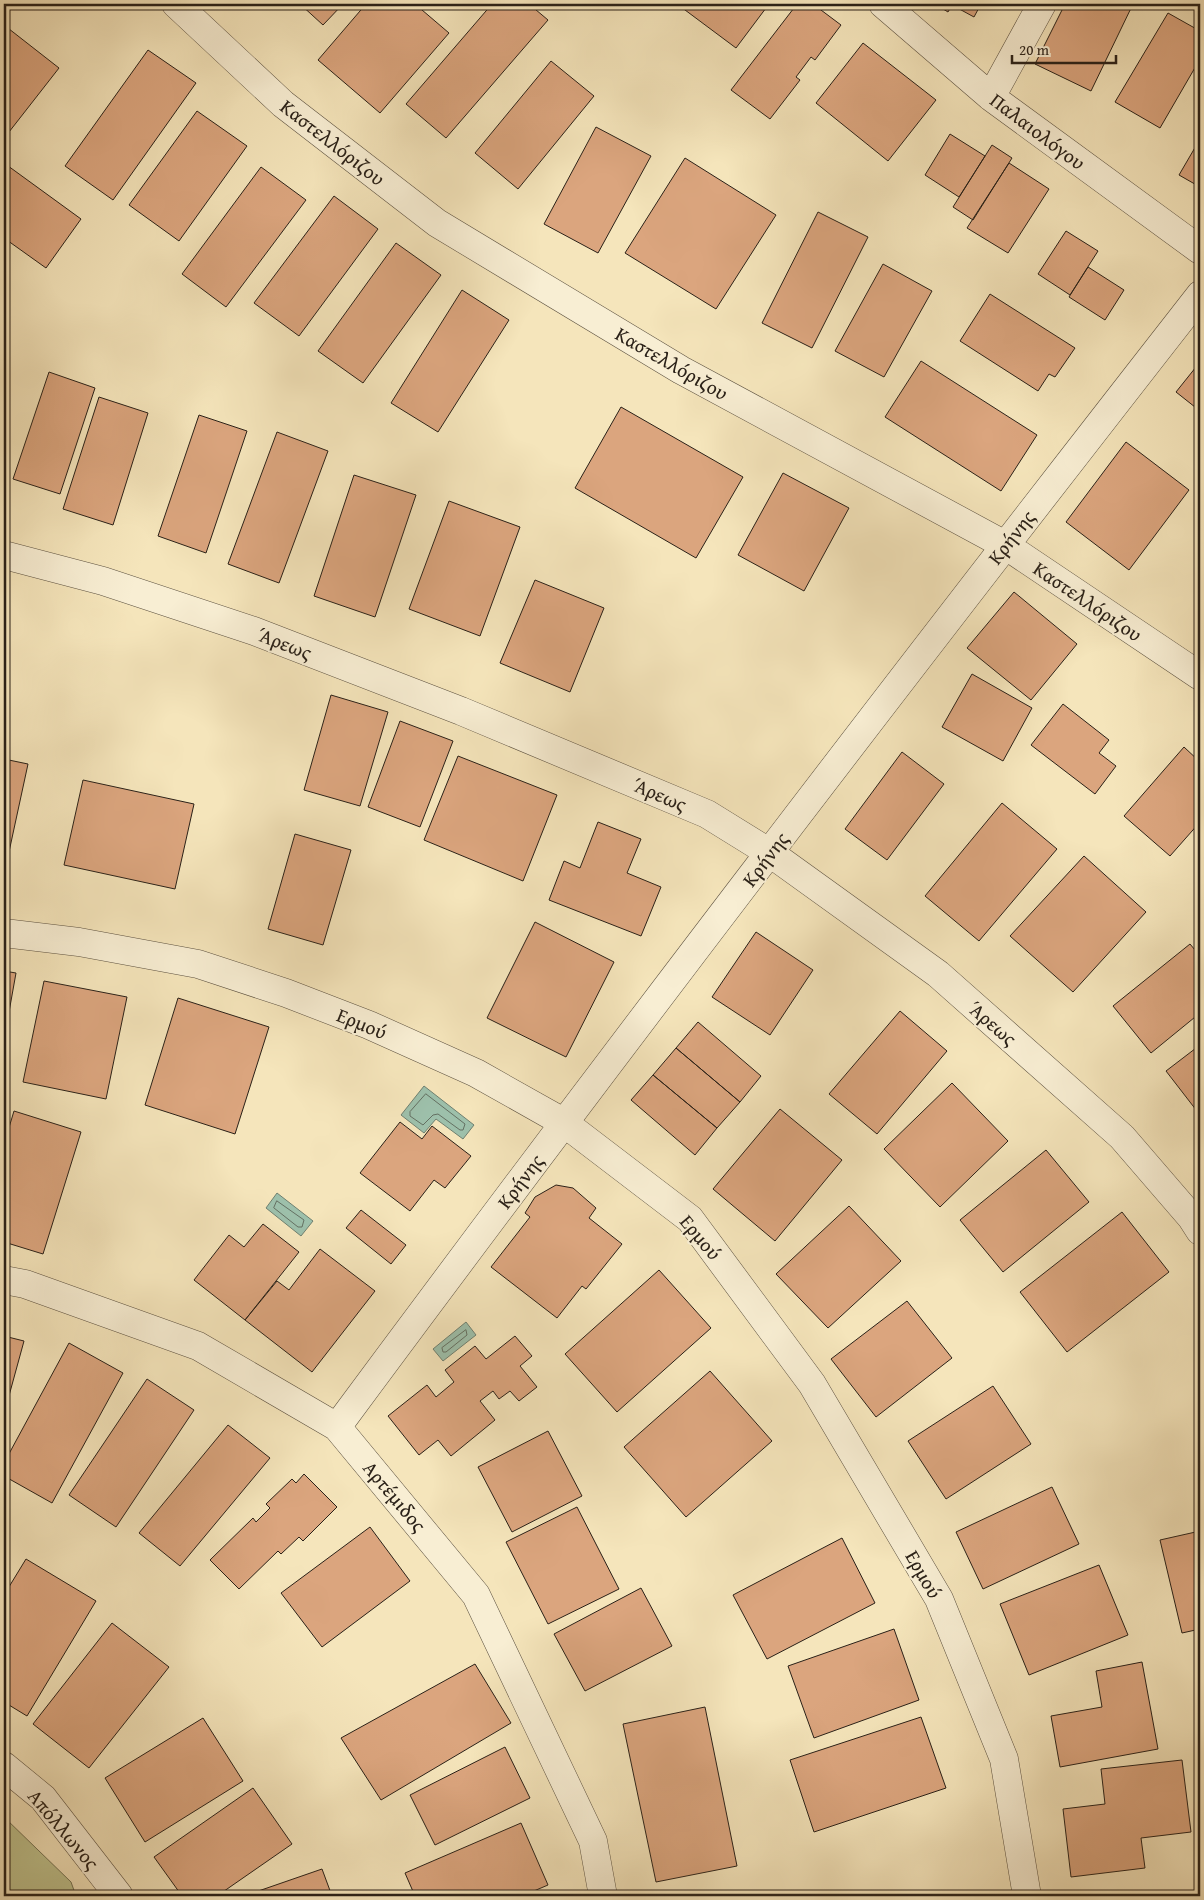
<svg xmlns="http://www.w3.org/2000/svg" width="1204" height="1900" font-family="'Gentium Book Plus',serif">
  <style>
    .green { fill: #bfc38e; stroke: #747253 }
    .water { fill: #9dc0ab; stroke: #6f8070 }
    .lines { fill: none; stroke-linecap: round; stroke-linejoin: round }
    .shore { stroke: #647062; stroke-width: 1 }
    .building { fill: #dba57e; stroke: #2a2118 }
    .minor-casing { stroke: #5d5241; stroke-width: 29 }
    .minor { stroke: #f8eed3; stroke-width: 28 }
    .labels { text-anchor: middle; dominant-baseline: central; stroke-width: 4; stroke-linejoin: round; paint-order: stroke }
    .street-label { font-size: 20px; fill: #2a2118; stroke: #f8eed3 }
  </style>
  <rect width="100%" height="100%" fill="#f5e5bb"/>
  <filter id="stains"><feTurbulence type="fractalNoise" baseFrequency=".004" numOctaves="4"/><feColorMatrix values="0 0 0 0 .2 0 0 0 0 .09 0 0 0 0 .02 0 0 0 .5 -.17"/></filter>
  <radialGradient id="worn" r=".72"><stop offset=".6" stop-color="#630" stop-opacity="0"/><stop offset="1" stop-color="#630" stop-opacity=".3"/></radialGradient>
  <path class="green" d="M 4,1817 L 71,1882 L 76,1896 L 4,1896 Z"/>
  <path class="water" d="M 424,1086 L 474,1125 L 463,1139 L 436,1119 L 424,1133 L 401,1115 Z
    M 277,1193 L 313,1221 L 301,1236 L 266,1208 Z
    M 466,1322 L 476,1335 L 443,1361 L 433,1349 Z"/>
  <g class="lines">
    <path class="shore" d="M 426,1094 L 465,1124 L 463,1130 L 460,1130 L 438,1114 L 433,1115 L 423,1125 L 410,1116 L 410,1112 Z
      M 277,1201 L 304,1220 L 302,1227 L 298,1227 L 274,1208 Z
      M 466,1330 L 467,1335 L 446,1352 L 443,1352 L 442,1348 Z"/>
  </g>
  <path class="building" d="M 300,4 L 343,4 L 323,25 Z
    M 366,4 L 415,4 L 449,33 L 380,113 L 318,60 Z
    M 492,4 L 529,4 L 548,20 L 446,138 L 406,104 Z
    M 677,4 L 769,4 L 736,48 Z
    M 797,4 L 813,4 L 841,25 L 815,60 L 811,57 L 796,77 L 800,80 L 770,119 L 731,90 Z
    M 935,4 L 981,4 L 974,17 L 952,5 L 948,12 Z
    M 1065,4 L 1133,4 L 1091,91 L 1035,64 Z
    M 1168,13 L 1200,31 L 1200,59 L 1160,128 L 1115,102 Z
    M 4,25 L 59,68 L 9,132 L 4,128 Z
    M 863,43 L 936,100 L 888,161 L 816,103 Z
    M 148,50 L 196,83 L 113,200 L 65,166 Z
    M 551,61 L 594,96 L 518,189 L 475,153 Z
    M 197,111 L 247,146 L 179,241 L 129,205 Z
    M 596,127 L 651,156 L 598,253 L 544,224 Z
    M 950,134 L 985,156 L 959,197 L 925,175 Z
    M 1200,139 L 1200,187 L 1179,175 Z
    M 992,145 L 1012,158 L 973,220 L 953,207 Z
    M 685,158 L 776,215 L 716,309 L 625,253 Z
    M 4,163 L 81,219 L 46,268 L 4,238 Z
    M 1009,163 L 1049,189 L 1008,253 L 967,228 Z
    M 261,167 L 306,200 L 226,307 L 182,274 Z
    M 334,196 L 378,229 L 299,336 L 254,303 Z
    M 818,212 L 868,237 L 812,348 L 762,323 Z
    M 1066,231 L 1098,251 L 1070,295 L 1038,274 Z
    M 396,243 L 441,275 L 363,383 L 318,351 Z
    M 883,264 L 932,291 L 884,377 L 835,351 Z
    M 1088,267 L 1124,290 L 1105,320 L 1069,297 Z
    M 462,290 L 509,320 L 438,432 L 391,403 Z
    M 990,294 L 1075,348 L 1055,377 L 1049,374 L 1038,391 L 960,341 Z
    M 921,361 L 1037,435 L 1001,491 L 885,417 Z
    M 1200,362 L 1200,411 L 1176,392 Z
    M 49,372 L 95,388 L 60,494 L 13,479 Z
    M 99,397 L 148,413 L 113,525 L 63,509 Z
    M 621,407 L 743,477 L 696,558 L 575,488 Z
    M 199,415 L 247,431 L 206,553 L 158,536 Z
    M 277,432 L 328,451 L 279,583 L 228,564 Z
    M 1126,442 L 1189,490 L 1129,570 L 1066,522 Z
    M 783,473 L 849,508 L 804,591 L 738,555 Z
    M 354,475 L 416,495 L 375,617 L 314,596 Z
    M 449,501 L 520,527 L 480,636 L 409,609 Z
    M 535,580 L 604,608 L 570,692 L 500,663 Z
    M 1014,592 L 1077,644 L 1031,700 L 967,648 Z
    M 972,674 L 1032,708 L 1003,761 L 942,727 Z
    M 331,695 L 388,712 L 360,806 L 304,790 Z
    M 1063,704 L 1109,740 L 1099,753 L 1116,766 L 1095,794 L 1031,745 Z
    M 400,721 L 453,741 L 420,827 L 368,807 Z
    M 1184,747 L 1200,762 L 1200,822 L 1170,856 L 1124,816 Z
    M 902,752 L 944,784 L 887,860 L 845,829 Z
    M 458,756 L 557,795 L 523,881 L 424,840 Z
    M 4,759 L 28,764 L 4,875 Z
    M 83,780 L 194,804 L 175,889 L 64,865 Z
    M 1002,803 L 1057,849 L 979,941 L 925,896 Z
    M 598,822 L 641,839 L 627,873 L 661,887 L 641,936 L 549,900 L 564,861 L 580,868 Z
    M 295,834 L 351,850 L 323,945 L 268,929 Z
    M 1084,856 L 1146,912 L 1073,992 L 1010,936 Z
    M 535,922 L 614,962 L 566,1057 L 487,1018 Z
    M 756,932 L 813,970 L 770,1035 L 712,997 Z
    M 1190,944 L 1200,956 L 1200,1013 L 1151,1053 L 1113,1006 Z
    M 4,971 L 16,973 L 4,1040 Z
    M 44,981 L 127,997 L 106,1099 L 23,1082 Z
    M 178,998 L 269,1027 L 235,1134 L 145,1105 Z
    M 900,1011 L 947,1051 L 877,1134 L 829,1094 Z
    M 698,1022 L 761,1076 L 740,1102 L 676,1048 Z
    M 1200,1045 L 1200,1115 L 1166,1071 Z
    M 676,1048 L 740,1102 L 717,1128 L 653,1075 Z
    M 653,1075 L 717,1128 L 695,1155 L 631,1100 Z
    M 952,1083 L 1008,1141 L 940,1207 L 884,1149 Z
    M 780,1109 L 842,1160 L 775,1241 L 713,1189 Z
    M 14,1111 L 81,1132 L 43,1254 L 4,1242 L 4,1144 Z
    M 400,1122 L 422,1139 L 432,1126 L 471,1156 L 445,1188 L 434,1180 L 410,1211 L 360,1173 Z
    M 1046,1150 L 1089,1202 L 1003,1272 L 960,1220 Z
    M 556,1185 L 573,1188 L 596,1208 L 589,1218 L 622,1244 L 586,1289 L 582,1286 L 557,1318 L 491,1267 L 530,1217 L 525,1213 L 535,1197 Z
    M 849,1206 L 901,1261 L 828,1328 L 776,1274 Z
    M 361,1210 L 406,1245 L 391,1264 L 346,1228 Z
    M 1122,1212 L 1169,1272 L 1067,1352 L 1020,1292 Z
    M 263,1224 L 299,1252 L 245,1320 L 194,1280 L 229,1235 L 244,1247 Z
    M 320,1249 L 375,1291 L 312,1372 L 245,1320 L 277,1281 L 289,1290 Z
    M 659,1270 L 711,1328 L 617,1412 L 565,1354 Z
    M 907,1301 L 952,1358 L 876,1417 L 831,1359 Z
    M 4,1336 L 24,1341 L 4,1414 Z
    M 515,1336 L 532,1356 L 520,1366 L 537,1387 L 519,1401 L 510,1391 L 499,1399 L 493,1391 L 480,1401 L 495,1420 L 451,1456 L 438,1440 L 419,1455 L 388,1416 L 427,1385 L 436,1397 L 454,1382 L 445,1370 L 475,1346 L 486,1359 Z
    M 69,1343 L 123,1373 L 52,1503 L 4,1476 L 4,1463 Z
    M 710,1371 L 772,1441 L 686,1517 L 624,1447 Z
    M 147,1379 L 194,1410 L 116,1527 L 69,1495 Z
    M 993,1386 L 1031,1444 L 946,1499 L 908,1441 Z
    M 228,1425 L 270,1458 L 180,1566 L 139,1533 Z
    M 548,1431 L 582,1496 L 512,1532 L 478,1467 Z
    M 304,1474 L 337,1507 L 303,1541 L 299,1537 L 281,1554 L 278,1551 L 239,1589 L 210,1560 L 253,1518 L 256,1522 L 270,1508 L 266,1504 L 292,1479 L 296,1483 Z
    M 1052,1487 L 1079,1544 L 983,1589 L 956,1532 Z
    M 577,1507 L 619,1589 L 548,1624 L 506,1542 Z
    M 370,1527 L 410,1581 L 322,1647 L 281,1593 Z
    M 1200,1531 L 1200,1629 L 1182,1633 L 1160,1540 Z
    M 842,1538 L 875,1603 L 767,1659 L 733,1595 Z
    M 26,1559 L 96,1601 L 27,1716 L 4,1702 L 4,1595 Z
    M 1099,1565 L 1128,1635 L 1029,1675 L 1000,1604 Z
    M 641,1588 L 672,1646 L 585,1691 L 554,1634 Z
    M 112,1623 L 169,1667 L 89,1768 L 33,1724 Z
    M 894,1629 L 919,1700 L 814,1738 L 788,1666 Z
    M 1142,1662 L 1158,1749 L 1060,1767 L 1051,1716 L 1102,1707 L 1096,1671 Z
    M 475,1664 L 511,1723 L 381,1800 L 341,1738 Z
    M 705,1707 L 737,1866 L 656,1882 L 623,1724 Z
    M 921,1717 L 946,1788 L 814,1832 L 790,1760 Z
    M 203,1718 L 243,1781 L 145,1842 L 105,1778 Z
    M 505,1747 L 530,1798 L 435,1845 L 410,1795 Z
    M 1182,1760 L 1191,1832 L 1141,1838 L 1145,1868 L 1071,1877 L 1063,1809 L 1105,1804 L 1101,1769 Z
    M 253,1788 L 292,1844 L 217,1896 L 182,1896 L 154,1857 Z
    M 521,1823 L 548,1885 L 522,1896 L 415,1896 L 405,1873 Z
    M 322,1869 L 332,1896 L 244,1896 Z"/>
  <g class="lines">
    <defs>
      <path id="minor" d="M 176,4 L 283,104 L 437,223 L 681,370 L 1005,545 L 1200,676
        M 883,4 L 991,97 L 1200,250
        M 991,97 L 1042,4
        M 4,555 L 103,581 L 254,631 L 461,711 L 707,814 L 770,853 L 938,974 L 1122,1137 L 1191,1217 L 1200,1231
        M 4,933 L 79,942 L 198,964 L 286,993 L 369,1025 L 476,1073 L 563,1122 L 690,1219 L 812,1384 L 939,1599 L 1004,1759 L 1027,1896
        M 4,1280 L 25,1284 L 198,1346 L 337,1427 L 476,1595 L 593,1841 L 603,1896
        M 337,1427 C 619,1046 908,669 1200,295
        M 4,1766 L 43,1798 L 119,1896"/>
    </defs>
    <use href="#minor" class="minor-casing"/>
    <use href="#minor" class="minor"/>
  </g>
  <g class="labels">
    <g class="street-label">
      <text transform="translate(1038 131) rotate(37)">Παλαιολόγου</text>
      <text transform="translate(333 142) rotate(38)">Καστελλόριζου</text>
      <text transform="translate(672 363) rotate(30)">Καστελλόριζου</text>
      <text transform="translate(1011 537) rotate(-52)">Κρήνης</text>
      <text transform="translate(1088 601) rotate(34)">Καστελλόριζου</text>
      <text transform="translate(285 643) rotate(21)">Άρεως</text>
      <text transform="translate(660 794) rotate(23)">Άρεως</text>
      <text transform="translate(765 859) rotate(-53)">Κρήνης</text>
      <text transform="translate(362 1023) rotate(22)">Ερμού</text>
      <text transform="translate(993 1023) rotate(41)">Άρεως</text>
      <text transform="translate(520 1181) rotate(-53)">Κρήνης</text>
      <text transform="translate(701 1237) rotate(50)">Ερμού</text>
      <text transform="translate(395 1496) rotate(50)">Αρτέμιδος</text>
      <text transform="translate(924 1574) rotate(60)">Ερμού</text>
      <text transform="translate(64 1829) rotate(50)">Απόλλωνος</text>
    </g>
  </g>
  <rect width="1204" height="1900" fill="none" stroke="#f5e5bb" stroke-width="20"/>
  <rect x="5" y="5" width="1194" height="1890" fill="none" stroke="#2a2118" stroke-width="2.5"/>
  <rect x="10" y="10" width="1184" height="1880" fill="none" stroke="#2a2118"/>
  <path d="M1012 55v8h104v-8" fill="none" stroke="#2a2118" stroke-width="2.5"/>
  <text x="1019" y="55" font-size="15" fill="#2a2118" stroke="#f8eed3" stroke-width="4" paint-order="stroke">20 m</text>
  <rect width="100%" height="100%" filter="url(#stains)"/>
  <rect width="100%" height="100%" fill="url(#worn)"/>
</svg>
